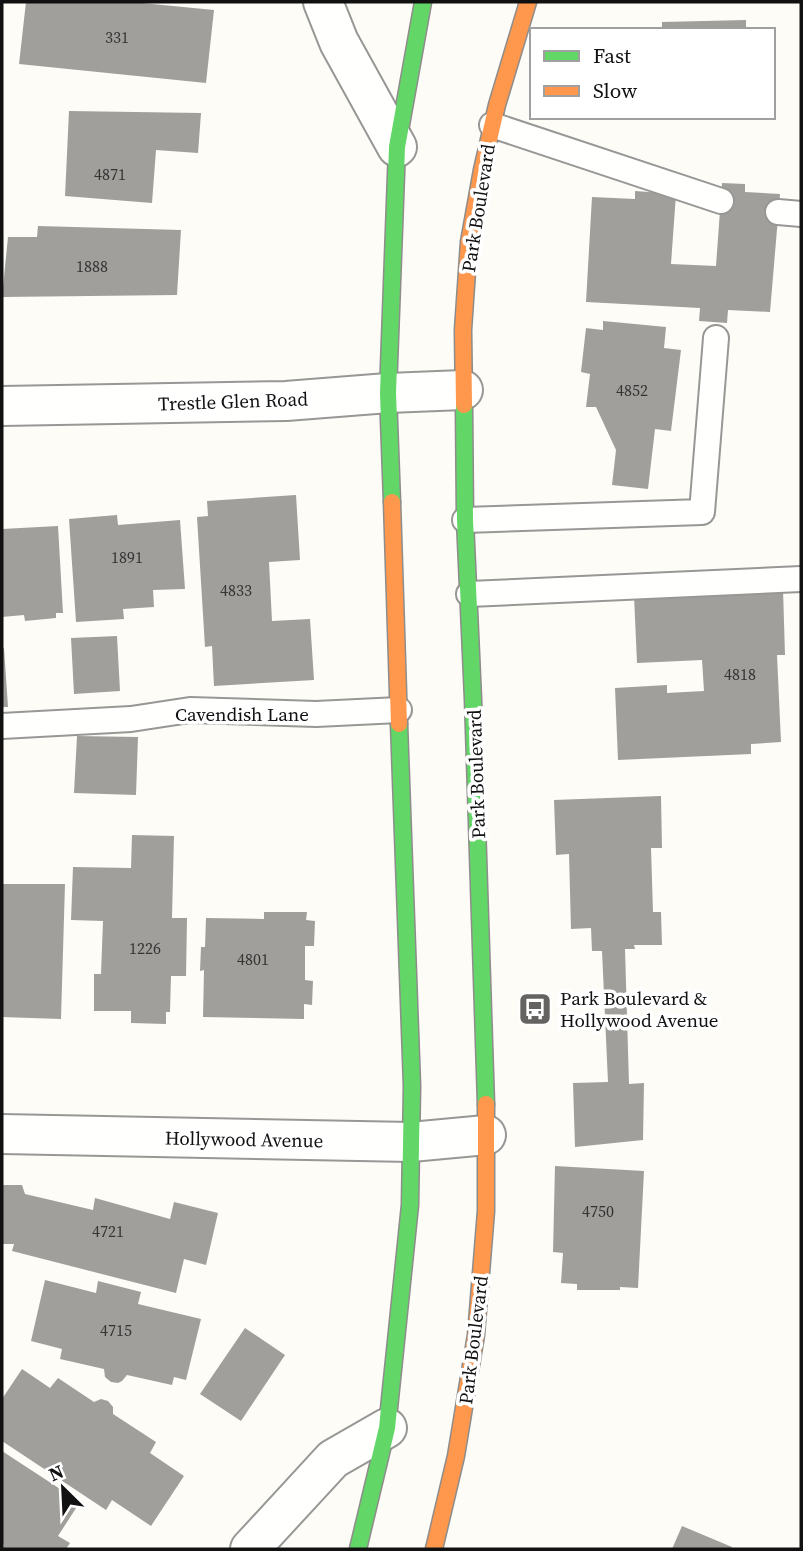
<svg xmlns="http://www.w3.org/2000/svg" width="803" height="1551" font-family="'Source Serif 4',serif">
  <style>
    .building { fill: #a19f9c }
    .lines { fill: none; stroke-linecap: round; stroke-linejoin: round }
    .lane-casing { stroke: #979795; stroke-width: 28 }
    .street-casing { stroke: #979795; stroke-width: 42 }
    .fast-casing { stroke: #8e8d8b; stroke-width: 19 }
    .slow-casing { stroke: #8e8d8b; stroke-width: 19 }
    .lane { stroke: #fffffe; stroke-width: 24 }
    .street { stroke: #fffffe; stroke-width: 38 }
    .fast { stroke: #63d668; stroke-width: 16 }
    .slow { stroke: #ff974d; stroke-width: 16 }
    .labels { text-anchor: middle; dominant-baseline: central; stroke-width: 7; stroke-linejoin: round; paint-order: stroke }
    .number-label { font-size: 16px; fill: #353434 }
    .street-label { font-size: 19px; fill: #111; stroke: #fff }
    .poi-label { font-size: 19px; fill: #111; stroke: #fff; text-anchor: start }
  </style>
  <rect width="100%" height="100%" fill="#fdfcf7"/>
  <path class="building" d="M 26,2 L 132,2 L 214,10 L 206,83 L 19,64 Z
    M 746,20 L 746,30 L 662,30 L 662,22 Z
    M 69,111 L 201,113 L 198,153 L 156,150 L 152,203 L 65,196 Z
    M 722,183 L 745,184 L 745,192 L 780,194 L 770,312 L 728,310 L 727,323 L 699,321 L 700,308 L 586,302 L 592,197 L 635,199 L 635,191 L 676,194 L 671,264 L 716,266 Z
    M 38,226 L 181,230 L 177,295 L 2,297 L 8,237 L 37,237 Z
    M 603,321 L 666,327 L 664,348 L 681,350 L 671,431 L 655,429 L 648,489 L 612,485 L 616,450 L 596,407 L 586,407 L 590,374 L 581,372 L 586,328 L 603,330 Z
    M 296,495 L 300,560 L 269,562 L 272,621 L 310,619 L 314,680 L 214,686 L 212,646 L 205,647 L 197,517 L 208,516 L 207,501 Z
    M 117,515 L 118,525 L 180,520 L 185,589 L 153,590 L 154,607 L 123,609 L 124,619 L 76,622 L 69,519 Z
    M 58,526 L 63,613 L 56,613 L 56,618 L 25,621 L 24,615 L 2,617 L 2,529 Z
    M 783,589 L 785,655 L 777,655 L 781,742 L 751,744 L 751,754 L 618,760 L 615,688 L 667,685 L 667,693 L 704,691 L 702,660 L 637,663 L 634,596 Z
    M 117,636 L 120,691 L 74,694 L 71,638 Z
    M 4,648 L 8,707 L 2,707 L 2,649 Z
    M 77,736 L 138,737 L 136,795 L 74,793 Z
    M 661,796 L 662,848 L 651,848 L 653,912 L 661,912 L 662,945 L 634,945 L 635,949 L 625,949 L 629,1084 L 644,1083 L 643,1140 L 575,1147 L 573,1083 L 608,1082 L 602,951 L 592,951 L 591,928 L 571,929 L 569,854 L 556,855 L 554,800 Z
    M 132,835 L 174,836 L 172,918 L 187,918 L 186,976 L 171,976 L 170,1012 L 166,1012 L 166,1024 L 131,1023 L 131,1011 L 94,1011 L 94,974 L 101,974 L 103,921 L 71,920 L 73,867 L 131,868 Z
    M 2,884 L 65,884 L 61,1019 L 2,1017 Z
    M 264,912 L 307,912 L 306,920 L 315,921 L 314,946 L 305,946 L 305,980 L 313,981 L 312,1005 L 304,1004 L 304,1019 L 203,1017 L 204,970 L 200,971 L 201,947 L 205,947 L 206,918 L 264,919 Z
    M 555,1166 L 644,1171 L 638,1288 L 620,1287 L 620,1290 L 577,1290 L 577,1284 L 561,1283 L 563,1253 L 553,1252 Z
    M 2,1185 L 22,1185 L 25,1194 L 93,1210 L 95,1198 L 170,1219 L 174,1202 L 218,1213 L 206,1265 L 184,1259 L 176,1293 L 12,1251 L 14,1244 L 2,1244 Z
    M 45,1280 L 96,1293 L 98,1281 L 141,1292 L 138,1304 L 201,1319 L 186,1380 L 174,1377 L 172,1385 L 127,1375 L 122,1381 L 118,1383 L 111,1382 L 105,1377 L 104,1369 L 60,1359 L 62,1349 L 31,1341 Z
    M 245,1328 L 285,1355 L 241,1421 L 200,1394 Z
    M 22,1369 L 50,1388 L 58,1378 L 94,1402 L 101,1399 L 108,1401 L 113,1407 L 113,1414 L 156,1442 L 150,1453 L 184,1476 L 151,1526 L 112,1500 L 106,1510 L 2,1441 L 2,1399 Z
    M 2,1451 L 80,1502 L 58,1536 L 70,1543 L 66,1549 L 2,1549 L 4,1545 L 2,1544 Z
    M 682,1526 L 732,1547 L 731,1549 L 672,1549 Z"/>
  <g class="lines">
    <defs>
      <path id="lane" d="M 492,125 L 721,201
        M 778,212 L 801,214
        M 465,520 L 702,512 L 716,338
        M 469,594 L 801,579
        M 2,726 L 131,719 L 190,710 L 316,714 L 399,710"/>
      <path id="street" d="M 323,2 L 339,42 L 397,147
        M 2,406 L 286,401 L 388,393 L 463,390
        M 2,1134 L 411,1142 L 486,1135
        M 250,1549 L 333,1459 L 387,1428"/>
      <path id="fast" d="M 464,405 L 465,520 L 473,699 L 486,1104
        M 392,502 L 388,393 L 397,147 L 423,2
        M 358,1549 L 387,1428 L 410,1205 L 412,1086 L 399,724"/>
      <path id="slow" d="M 464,405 L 463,330 L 469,242 L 482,170 L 497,105 L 528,2
        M 392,502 L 399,724
        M 434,1549 L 456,1456 L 476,1335 L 486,1211 L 486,1104"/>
    </defs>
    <use href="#lane" class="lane-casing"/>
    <use href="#street" class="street-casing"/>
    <use href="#fast" class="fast-casing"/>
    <use href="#slow" class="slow-casing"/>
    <use href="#lane" class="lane"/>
    <use href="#street" class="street"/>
    <use href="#fast" class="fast"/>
    <use href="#slow" class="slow"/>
  </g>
  <defs>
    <symbol id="bus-square" viewBox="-11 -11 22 22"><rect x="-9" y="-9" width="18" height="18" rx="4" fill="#646362" stroke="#fff"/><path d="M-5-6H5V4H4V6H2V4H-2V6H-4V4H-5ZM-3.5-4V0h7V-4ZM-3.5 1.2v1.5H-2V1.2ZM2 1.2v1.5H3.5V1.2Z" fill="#fff"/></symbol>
  </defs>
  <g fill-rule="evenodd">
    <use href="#bus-square" x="516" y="990" width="38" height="38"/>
  </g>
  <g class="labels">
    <g class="number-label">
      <text x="117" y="37">331</text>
      <text x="110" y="174">4871</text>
      <text x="92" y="266">1888</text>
      <text x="632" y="390">4852</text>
      <text x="127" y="557">1891</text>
      <text x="236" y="590">4833</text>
      <text x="740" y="674">4818</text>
      <text x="145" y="948">1226</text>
      <text x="253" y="959">4801</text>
      <text x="598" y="1211">4750</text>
      <text x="108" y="1231">4721</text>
      <text x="116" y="1330">4715</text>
    </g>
    <g class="street-label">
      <text transform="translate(478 208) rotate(-81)">Park Boulevard</text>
      <text transform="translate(233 401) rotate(-2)">Trestle Glen Road</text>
      <text x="242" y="714">Cavendish Lane</text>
      <text transform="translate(476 774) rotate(-92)">Park Boulevard</text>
      <text transform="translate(244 1139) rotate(1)">Hollywood Avenue</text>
      <text transform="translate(473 1340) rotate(-83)">Park Boulevard</text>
    </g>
    <g class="poi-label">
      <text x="560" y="998">Park Boulevard &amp;<tspan x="560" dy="22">Hollywood Avenue</tspan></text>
    </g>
  </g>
  <rect width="803" height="1551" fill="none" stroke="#111111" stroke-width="7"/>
  <rect x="530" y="28" width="245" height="91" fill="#ffffff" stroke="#a0a0a0" stroke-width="2"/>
  <rect x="544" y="51" width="35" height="10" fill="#63d668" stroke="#a0a0a0" stroke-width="2"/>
  <text x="593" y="63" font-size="21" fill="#111111">Fast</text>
  <rect x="544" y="86" width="35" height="10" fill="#ff974d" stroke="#a0a0a0" stroke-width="2"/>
  <text x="593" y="98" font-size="21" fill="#111111">Slow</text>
  <g transform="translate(63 1488) rotate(336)" stroke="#ffffff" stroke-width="5" paint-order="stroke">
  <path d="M0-5L12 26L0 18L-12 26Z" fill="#111111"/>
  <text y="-10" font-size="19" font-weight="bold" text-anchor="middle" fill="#111111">N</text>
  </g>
</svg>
